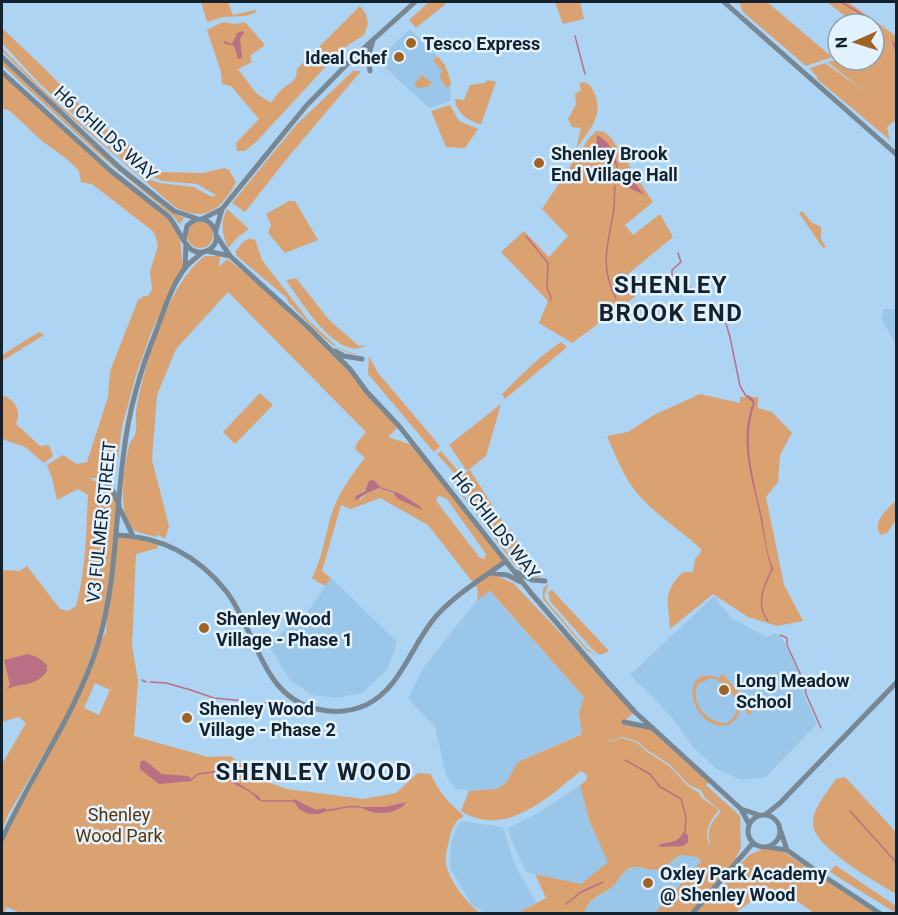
<svg xmlns="http://www.w3.org/2000/svg" width="898" height="915" font-family="Roboto,sans-serif">
  <style>
    .built { fill: #9ac6e9 }
    .green { fill: #daa270; fill-rule: evenodd }
    .water { fill: #ba7084 }
    .lines { fill: none; stroke-linecap: round; stroke-linejoin: round }
    .stream { stroke: #ba7084; stroke-width: 1.5 }
    .tertiary { stroke: #778794; stroke-width: 5 }
    .poi-dot { fill: #9f6325; stroke: #e2f2fe; stroke-width: 2 }
    .labels { text-anchor: middle; dominant-baseline: central; stroke-width: 5; stroke-linejoin: round; paint-order: stroke }
    .poi-label { font-size: 18px; font-weight: bold; fill: #14222e; stroke: #e2f2fe; text-anchor: start }
    .street-label { font-size: 18px; fill: #14222e; stroke: #e2f2fe }
    .park-label { font-size: 18px; fill: #5a3409; stroke: #e2f2fe }
    .district-label { font-size: 24px; font-weight: bold; letter-spacing: 1.5px; fill: #14222e; stroke: #e2f2fe }
  </style>
  <rect width="100%" height="100%" fill="#add4f3"/>
  <path class="built" d="M 410,29 L 445,65 L 451,85 L 450,101 L 429,108 L 381,64 L 380,57 Z
    M 896,306 L 896,345 L 881,318 L 884,309 L 893,309 Z
    M 331,578 L 397,642 L 387,670 L 362,693 L 337,698 L 312,695 L 290,680 L 268,644 L 309,610 Z
    M 489,591 L 584,697 L 579,713 L 582,733 L 518,762 L 505,785 L 496,790 L 469,791 L 455,788 L 446,775 L 435,727 L 408,698 L 424,667 L 477,600 Z
    M 714,596 L 731,618 L 767,637 L 776,633 L 784,641 L 802,680 L 804,695 L 817,724 L 766,777 L 741,780 L 717,769 L 692,746 L 678,725 L 657,701 L 630,675 Z
    M 580,785 L 589,820 L 609,862 L 581,884 L 526,872 L 512,842 L 508,828 L 542,811 Z
    M 461,821 L 501,827 L 504,829 L 514,863 L 536,903 L 518,913 L 485,913 L 472,905 L 450,868 L 451,843 L 456,828 Z
    M 681,855 L 698,857 L 701,861 L 655,913 L 585,914 L 586,908 L 590,902 L 613,886 L 620,873 L 635,867 L 656,870 L 663,868 Z"/>
  <path class="green" d="M 201,2 L 228,2 L 233,15 L 255,10 L 257,12 L 246,16 L 223,17 L 207,22 Z
    M 429,2 L 448,2 L 416,28 L 409,20 Z
    M 555,2 L 580,2 L 584,19 L 563,24 Z
    M 739,2 L 767,2 L 832,57 L 806,66 L 743,12 Z
    M 827,2 L 848,2 L 896,36 L 896,121 L 891,123 L 887,128 L 890,140 L 817,79 L 818,78 L 810,69 L 810,68 L 825,63 L 866,92 L 827,62 L 838,60 L 874,60 L 874,55 L 882,55 L 874,43 L 874,24 L 855,24 Z
    M 360,6 L 366,14 L 368,24 L 364,35 L 342,49 L 258,140 L 245,151 L 237,151 L 236,143 L 259,119 L 231,86 L 222,84 L 221,72 L 207,30 L 223,22 L 235,24 L 245,22 L 265,45 L 250,56 L 252,62 L 238,69 L 256,93 L 271,103 C 274,99 277,94 280,91 C 288,83 297,83 297,69 Z
    M 2,28 L 44,68 L 90,115 L 82,122 L 40,84 L 2,43 Z
    M 2,48 L 48,95 L 139,175 L 159,183 L 194,187 L 212,197 L 216,195 L 197,184 L 162,181 L 141,171 L 122,159 L 84,124 L 92,117 L 110,132 L 113,131 L 161,172 L 203,173 L 224,168 L 229,170 L 236,182 C 223,207 206,224 175,207 L 52,101 L 2,51 Z
    M 437,56 C 446,64 449,73 451,85 L 446,88 L 439,75 L 443,71 L 433,61 Z
    M 2,59 C 45,102 89,144 137,183 C 151,195 166,211 184,218 L 180,224 L 173,216 L 96,152 L 2,65 Z
    M 353,71 L 361,71 L 289,156 L 245,212 L 232,203 L 296,125 Z
    M 2,72 L 167,218 L 173,224 L 180,239 L 183,267 L 151,333 L 136,375 L 122,427 L 118,456 L 104,454 L 101,448 L 103,459 L 116,460 L 115,474 L 107,478 L 89,478 L 113,491 L 119,506 L 118,535 L 156,541 L 158,548 L 136,554 L 132,646 L 138,681 L 134,736 L 208,757 L 230,756 L 267,782 L 287,789 L 363,799 L 396,793 L 418,773 L 431,774 C 438,792 449,803 463,815 L 463,817 C 454,821 451,830 449,840 C 447,849 444,859 447,868 C 451,883 468,904 480,913 L 22,914 L 7,907 L 4,913 L 2,913 L 2,839 L 65,723 L 98,646 L 106,632 L 107,613 L 82,680 L 62,723 L 8,815 L 2,830 L 2,764 L 26,723 L 19,717 L 2,722 L 2,570 L 20,571 L 27,566 L 60,609 L 68,611 L 76,606 C 86,570 86,532 88,495 L 78,489 L 57,500 L 52,478 L 47,465 L 63,455 L 76,464 L 87,462 L 108,397 L 110,371 L 138,300 L 144,296 L 148,296 L 152,289 L 150,272 L 158,245 L 154,232 L 92,184 L 81,182 L 79,171 L 68,160 L 42,141 L 10,111 L 2,108 ZM 95,683 L 110,690 L 99,715 L 84,708 Z
    M 422,75 L 432,83 L 427,87 L 418,88 L 414,84 Z
    M 488,80 L 496,82 L 481,124 L 478,124 C 467,119 456,113 455,99 L 464,100 L 470,85 L 485,83 Z
    M 583,82 L 589,84 C 608,111 592,127 576,149 L 581,128 L 572,127 L 568,119 L 576,104 L 575,94 L 581,90 L 579,84 Z
    M 450,105 L 459,121 L 478,129 L 465,148 L 446,147 L 431,111 Z
    M 596,131 L 605,132 L 612,139 L 653,202 L 625,225 L 633,235 L 660,214 L 673,237 L 623,278 L 636,296 L 572,343 L 539,323 L 548,301 L 501,252 L 524,231 L 549,257 L 568,236 L 542,209 L 589,138 Z
    M 289,201 L 295,201 L 318,240 L 285,253 L 268,233 L 271,225 L 266,214 Z
    M 227,209 L 249,229 L 239,236 L 228,248 C 222,234 220,223 227,209 Z
    M 802,211 L 811,222 L 821,227 L 821,239 L 826,247 L 823,248 L 799,213 Z
    M187 235a13 13 0 1 1 26 0a13 13 0 1 1-26 0Z
    M 250,238 L 251,240 L 255,239 L 262,260 L 309,321 L 337,347 L 348,352 L 359,354 C 334,356 305,318 288,302 L 287,298 L 237,256 L 235,252 L 243,242 Z
    M 205,256 L 220,256 L 219,267 L 227,259 L 268,290 L 308,327 L 399,426 L 388,437 L 415,446 L 506,561 L 491,573 L 513,583 L 635,711 L 625,721 L 654,729 L 710,781 L 706,785 L 740,816 L 741,848 L 736,857 L 739,860 L 719,884 L 719,889 L 738,871 L 736,869 L 749,855 L 763,849 L 774,849 L 784,852 L 875,913 L 814,913 L 788,895 L 779,893 L 753,900 L 735,913 L 655,913 L 701,861 L 697,857 L 681,855 C 674,858 669,865 662,868 C 652,873 644,866 634,867 C 622,869 621,878 614,885 C 604,895 587,897 585,913 L 518,913 L 546,898 L 535,874 L 581,884 L 608,862 L 589,820 L 580,785 L 586,781 L 587,775 L 581,771 C 548,797 505,839 461,811 L 469,791 L 496,789 L 505,784 L 518,762 L 582,734 L 579,713 L 584,697 L 490,591 L 477,600 L 478,589 L 428,525 L 380,498 L 351,509 L 341,505 L 322,571 L 331,578 L 325,586 L 312,578 C 323,557 325,533 333,510 C 340,491 352,474 365,458 L 355,449 L 357,443 L 366,432 L 228,292 L 176,349 L 157,395 L 152,460 L 169,526 L 165,539 L 158,535 L 161,529 L 156,537 C 146,533 133,534 128,523 C 119,505 124,465 129,446 C 130,441 136,436 136,430 C 137,424 135,418 136,412 C 144,366 167,284 205,256 ZM 374,480 L 379,487 L 401,494 L 421,507 L 421,509 C 407,502 394,493 379,488 L 367,493 L 360,500 L 360,494 L 366,489 L 368,484 ZM 440,496 L 447,499 L 486,554 L 484,559 L 479,557 L 437,502 L 436,498 ZM 605,737 L 612,741 L 622,737 L 637,741 L 647,750 L 669,764 L 689,785 L 701,790 L 704,797 L 721,811 C 712,822 706,829 710,844 L 706,848 L 709,844 C 704,830 710,821 719,810 L 702,798 L 698,792 L 688,786 L 669,766 L 646,751 L 636,742 L 621,738 L 612,742 Z
    M 296,278 L 329,320 L 359,346 L 365,345 L 363,347 C 335,358 300,300 286,280 Z
    M 39,332 L 44,335 L 2,361 L 2,355 Z
    M 561,342 L 567,347 L 505,399 L 502,394 C 521,376 539,356 561,342 Z
    M 369,356 L 378,373 L 440,446 L 434,452 L 368,374 Z
    M 260,393 L 273,405 L 235,444 L 223,432 Z
    M 700,394 L 740,403 L 740,397 L 758,397 L 758,408 L 772,412 L 792,433 L 780,455 L 778,482 L 766,497 L 784,585 L 803,621 L 777,626 L 748,617 L 713,594 L 670,629 C 669,603 661,593 683,572 L 693,572 L 695,559 L 701,552 L 701,549 C 677,527 643,507 627,479 C 619,465 613,450 607,436 L 628,432 L 654,415 Z
    M 2,395 C 15,400 22,410 16,424 L 40,446 L 49,445 L 53,456 L 44,463 L 25,447 L 2,439 Z
    M 501,404 L 486,456 L 467,471 L 449,445 Z
    M 441,451 L 458,471 L 455,474 L 437,454 Z
    M 470,470 L 497,513 L 539,571 L 526,568 L 520,562 L 466,493 L 459,479 L 464,474 Z
    M 456,481 L 463,495 L 517,565 L 532,575 L 538,575 L 540,578 L 527,575 L 514,564 L 461,494 L 454,482 Z
    M 894,502 L 896,502 L 896,520 L 887,533 L 881,535 C 871,523 886,511 894,502 Z
    M 547,584 L 548,586 L 544,595 L 546,600 L 586,648 L 598,656 L 586,650 L 543,599 L 543,589 Z
    M 552,590 L 609,651 L 600,655 L 592,649 L 550,601 L 548,592 Z
    M 723,674 L 754,710 L 749,715 L 741,705 C 740,717 733,726 720,726 C 686,719 681,663 719,678 ZM 710,678 C 729,681 750,712 726,723 C 707,724 689,701 698,684 Z
    M 845,777 L 896,832 L 896,894 C 877,882 814,848 813,824 C 813,808 827,792 836,779 Z
    M 835,865 L 896,906 L 896,913 L 830,872 Z"/>
  <path class="water" d="M 243,31 L 244,33 L 240,38 L 242,58 L 238,59 L 234,46 L 223,43 L 224,41 L 232,44 L 237,33 Z
    M 597,135 C 614,144 615,158 620,175 L 634,182 L 646,197 C 638,189 630,193 623,180 L 621,181 L 615,163 C 604,161 595,160 588,153 L 597,141 Z
    M 748,395 L 753,399 L 755,403 C 741,441 754,480 762,518 C 765,535 766,552 773,568 L 772,571 C 764,547 762,519 755,494 C 748,465 741,432 753,403 L 746,396 Z
    M 374,480 L 380,487 L 401,494 L 421,507 L 422,510 L 398,499 L 393,493 L 379,488 L 367,493 L 355,501 L 356,496 L 365,491 L 369,481 Z
    M 28,654 L 37,657 L 47,665 L 47,671 C 34,689 22,681 6,690 L 10,685 L 4,660 Z
    M 144,760 L 162,774 L 187,776 L 190,777 L 192,781 L 159,784 L 140,769 L 140,762 Z
    M 224,767 L 233,774 L 238,783 L 258,796 L 262,801 C 256,800 256,796 251,793 C 241,786 230,784 222,774 Z
    M 294,799 L 316,810 L 325,808 L 327,811 L 319,814 L 308,814 L 299,809 L 295,803 L 292,801 Z
    M 407,802 C 397,815 374,816 360,807 L 385,807 Z
    M 683,832 L 688,835 L 688,842 L 683,846 L 660,847 L 659,845 C 668,841 679,844 683,832 Z"/>
  <g class="lines">
    <path class="stream" d="M 841,2 L 875,22
      M 575,36 L 585,74
      M 893,42 L 896,51
      M 615,186 C 614,196 615,206 613,215 C 607,247 600,267 616,299
      M 526,236 L 548,263 L 547,288 L 551,297 L 550,300
      M 678,253 L 681,262 L 672,270 L 672,275 L 684,285
      M 687,286 L 697,291
      M 703,303 L 709,316
      M 722,310 L 730,337 L 740,386 L 746,396
      M 768,621 C 755,604 764,586 772,569
      M 780,635 L 787,638 L 787,645 L 804,682 L 806,694 L 821,728
      M 142,680 L 146,682
      M 150,682 L 166,683 L 187,689
      M 188,689 L 214,698 L 245,701
      M 264,703 L 277,703
      M 625,760 L 650,774 L 659,786 L 681,799 L 686,817 L 685,833
      M 192,779 L 198,774 L 222,771
      M 262,801 L 292,801
      M 327,810 C 339,811 344,804 360,807
      M 850,811 L 896,862
      M 566,904 L 581,892 L 603,882"/>
    <path class="tertiary" d="M 724,2 L 896,154
      M 2,57 L 120,168 L 174,211 L 198,219
      M 370,71 L 368,57 L 373,40
      M 2,72 L 111,171 L 168,216 C 177,225 183,245 192,250 C 196,252 202,253 206,251 C 230,242 208,204 187,226 L 184,240
      M 202,219 L 222,209
      M 216,230 L 222,209 L 306,106 L 355,56 L 415,2
      M 216,235 L 230,256 L 308,327 L 350,369 L 367,392 L 399,426 L 531,593 L 606,680 L 635,712 L 741,809 L 749,824
      M 207,251 L 230,256
      M 185,268 L 186,245
      M 335,351 L 344,356 L 362,359
      M 103,480 L 113,491 L 119,505
      M 120,509 L 133,536
      M 118,535 C 163,537 198,556 226,591 C 257,631 261,697 317,709 C 333,713 350,712 366,705 C 402,688 412,642 438,614 C 458,593 483,578 506,561
      M 516,572 L 532,580 L 545,581
      M 491,573 L 507,575 L 521,582
      M 624,722 L 653,728
      M 741,809 L 759,815
      M748 831a16 16 0 1 1 32 0a16 16 0 1 1-32 0Z
      M 765,815 L 780,803 L 896,683
      M 781,832 L 787,850
      M 2,839 C 32,773 76,714 98,644 C 117,581 115,516 124,451 C 129,409 141,368 157,329 C 164,310 173,282 186,267 C 190,262 197,257 203,252
      M 767,847 L 787,850 L 822,875 L 881,914
      M 692,914 L 753,843"/>
  </g>
  <g class="poi-dot">
    <circle cx="411" cy="43" r="6"/>
    <circle cx="399" cy="57" r="6"/>
    <circle cx="539" cy="163" r="6"/>
    <circle cx="204" cy="628" r="6"/>
    <circle cx="724" cy="690" r="6"/>
    <circle cx="187" cy="718" r="6"/>
    <circle cx="648" cy="883" r="6"/>
  </g>
  <g class="labels">
    <g class="poi-label">
      <text x="423" y="43">Tesco Express</text>
      <text x="387" y="57" text-anchor="end">Ideal Chef</text>
      <text x="551" y="153">Shenley Brook<tspan x="551" dy="21">End Village Hall</tspan></text>
      <text x="216" y="618">Shenley Wood<tspan x="216" dy="21">Village - Phase 1</tspan></text>
      <text x="736" y="680">Long Meadow<tspan x="736" dy="21">School</tspan></text>
      <text x="199" y="708">Shenley Wood<tspan x="199" dy="21">Village - Phase 2</tspan></text>
      <text x="660" y="873">Oxley Park Academy<tspan x="660" dy="21">@ Shenley Wood</tspan></text>
    </g>
    <g class="street-label">
      <text transform="translate(106 133) rotate(42)">H6 CHILDS WAY</text>
      <text transform="translate(101 522) rotate(-84)">V3 FULMER STREET</text>
      <text transform="translate(496 525) rotate(52)">H6 CHILDS WAY</text>
    </g>
    <g class="park-label">
      <text x="119" y="814">Shenley<tspan x="119" dy="21">Wood Park</tspan></text>
    </g>
    <g class="district-label">
      <text x="671" y="285">SHENLEY<tspan x="671" dy="28">BROOK END</tspan></text>
      <text x="314" y="772">SHENLEY WOOD</text>
    </g>
  </g>
  <rect width="898" height="915" fill="none" stroke="#14222e" stroke-width="6"/>
  <g transform="translate(856 42) rotate(267)"><circle r="28" fill="#e2f2fe" stroke="#909fab" stroke-width="1.5"/>
  <path d="M0-4.5L10 22L0 15L-10 22Z" fill="#9f6325"/>
  <text y="-9" font-size="16" font-weight="bold" text-anchor="middle" fill="#14222e">N</text>
  </g>
</svg>
